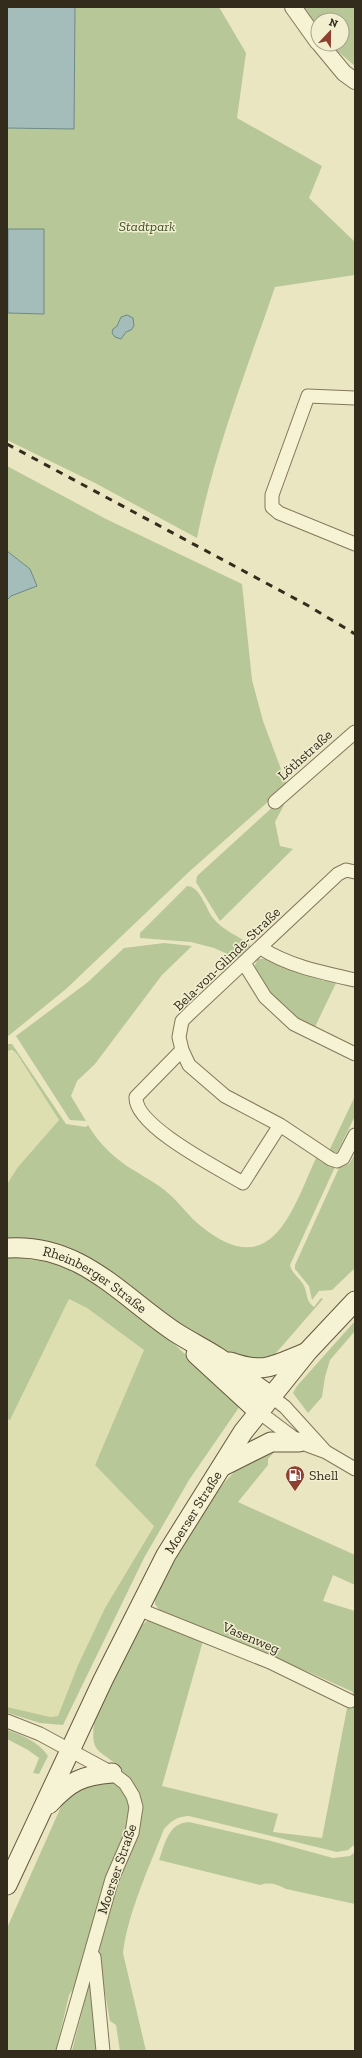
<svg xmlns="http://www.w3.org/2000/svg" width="362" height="2058" font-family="'Zilla Slab',serif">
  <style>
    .farmland { fill: #dedfb0 }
    .green { fill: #b8c797 }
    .water { fill: #a4bdba; stroke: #6c8a88 }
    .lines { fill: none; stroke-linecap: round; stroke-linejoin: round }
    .minor-casing { stroke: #83775a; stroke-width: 15 }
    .tertiary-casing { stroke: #83775a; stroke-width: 18 }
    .secondary-casing { stroke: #64583e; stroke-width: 21 }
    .minor { stroke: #f6f2d4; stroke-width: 13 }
    .tertiary { stroke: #f6f2d4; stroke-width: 16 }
    .secondary { stroke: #f6f2d4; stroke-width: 19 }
    .rail { stroke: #332c1d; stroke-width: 3; stroke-dasharray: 7 7; stroke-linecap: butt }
    .labels { text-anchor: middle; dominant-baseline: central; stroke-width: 3; stroke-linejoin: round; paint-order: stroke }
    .park-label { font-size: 14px; font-style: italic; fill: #3c4e26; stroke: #f2efd1 }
    .street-label { font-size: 14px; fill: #332c1d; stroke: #f2efd1 }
    .poi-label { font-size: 14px; fill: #332c1d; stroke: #f2efd1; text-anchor: start }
  </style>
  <rect width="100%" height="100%" fill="#eae6c2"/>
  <path class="farmland" d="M 8,1050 L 17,1054 L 59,1120 L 18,1167 L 7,1184 Z
    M 69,1299 L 87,1308 L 144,1350 L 95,1465 L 154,1525 L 105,1608 L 78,1665 L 58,1716 L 50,1717 L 7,1707 L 7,1419 L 10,1420 Z"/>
  <path class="green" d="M 7,7 L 219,7 L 246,53 L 237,118 L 322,166 L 309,198 L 355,242 L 355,275 L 275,287 C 247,369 214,452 197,538 L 95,483 L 7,440 Z
    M 301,7 L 355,7 L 355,66 L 329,44 L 342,44 L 342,20 L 318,20 L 318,31 Z
    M 7,466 L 106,519 L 242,584 L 252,680 L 263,721 L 287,785 L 191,870 L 66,989 L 7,1037 L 7,600 L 30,569 L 7,551 Z
    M 283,803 L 284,805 L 275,822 L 280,846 L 293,849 L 220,921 L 196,882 L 197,876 L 276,804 Z
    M 187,886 C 200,886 206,909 213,918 C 224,932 239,935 251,946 L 239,959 L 214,948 L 191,942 L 140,938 L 140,933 Z
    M 164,943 L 192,946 L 162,975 L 95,1064 L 77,1081 L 71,1096 L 86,1121 L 70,1120 L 16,1036 L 88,982 L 124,948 Z
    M 268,958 L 290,966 L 294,971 L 324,981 L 330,978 L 338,979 L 313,1031 L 274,1001 L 253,969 L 258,959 Z
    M 7,1044 L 12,1044 L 66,1124 L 86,1127 L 88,1125 C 99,1144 116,1160 135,1171 C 146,1178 158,1184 168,1193 C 180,1203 189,1217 202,1227 C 272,1283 292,1211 316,1158 L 323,1163 L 325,1160 L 335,1167 L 290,1265 C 292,1274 299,1277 303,1284 C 308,1292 305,1301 314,1307 L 321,1298 L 323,1299 L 276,1353 L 271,1361 L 236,1362 L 183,1327 L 96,1261 L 77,1252 L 35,1239 L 7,1238 L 7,1184 L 18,1167 L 59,1120 L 17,1054 L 12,1050 L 7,1051 Z
    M 355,1096 L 355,1116 L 337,1153 L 329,1151 Z
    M 355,1154 L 355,1268 L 332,1290 L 319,1291 L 312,1300 L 309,1286 L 295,1269 L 295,1265 L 339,1168 L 349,1164 Z
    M 7,1256 L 22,1256 L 63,1264 L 127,1303 L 170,1340 L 240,1406 L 189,1480 L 144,1558 L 63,1725 L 40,1723 L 8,1713 L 7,1707 L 50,1717 L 58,1716 L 78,1665 L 105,1608 L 154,1526 L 95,1465 L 144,1350 L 87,1308 L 69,1299 L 10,1420 L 7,1419 Z
    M 355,1321 L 355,1331 L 330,1360 L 325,1377 L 322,1397 L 308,1413 L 293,1393 L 297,1386 Z
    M 277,1449 L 268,1459 L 268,1465 L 238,1502 L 355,1555 L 355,1585 L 333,1575 L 323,1601 L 355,1611 L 355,1844 L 348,1850 L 337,1852 L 189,1816 C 178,1816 171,1821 164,1829 C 149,1868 128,1912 123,1953 L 146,2051 L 120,2051 L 116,2025 L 110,2021 L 98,1954 L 138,1796 C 132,1781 124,1771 112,1761 C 107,1757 100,1753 97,1749 C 91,1741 94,1729 94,1720 L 137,1629 L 147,1621 L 155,1618 L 203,1641 L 162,1786 L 278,1814 L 273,1832 L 322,1838 L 348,1703 L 353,1692 L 311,1673 L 160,1611 L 155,1604 L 155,1596 L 183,1546 L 221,1486 L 237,1469 Z
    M 7,1730 C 22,1735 39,1742 48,1756 L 39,1774 L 33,1773 L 39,1758 L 28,1750 L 7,1739 Z
    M 112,1782 L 121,1788 L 128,1798 L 131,1808 L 130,1823 L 101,1892 L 78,1982 L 69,1995 L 56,2051 L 7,2051 L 7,1928 L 64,1800 L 75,1786 Z
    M 189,1822 L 271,1841 L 333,1858 L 350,1856 L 355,1852 L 355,1904 L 286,1889 C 277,1884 269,1882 260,1885 L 159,1860 C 165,1844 168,1823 189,1822 Z
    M 91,1986 L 99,2051 L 72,2051 L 88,1988 Z"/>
  <path class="water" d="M 7,7 L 75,7 L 74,129 L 7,128 Z
    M 8,229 L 44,229 L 44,314 L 8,313 Z
    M 127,315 L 133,318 L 134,326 L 131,330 L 126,332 L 121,339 L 115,337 L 112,333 L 113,329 L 117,326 L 121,317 Z
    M 7,551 L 30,569 L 37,586 L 11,596 L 7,600 Z"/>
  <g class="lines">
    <defs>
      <path id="minor" d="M 355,398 L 308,396 L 272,495 L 272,507 L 279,513 L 355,544
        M 275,802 L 355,732
        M 355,872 L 346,870 L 338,874 L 190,1013 L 182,1021 L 179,1037 L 182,1050 L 189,1065 L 225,1096 L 280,1125 L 331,1159 L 337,1161 L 343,1158 L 355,1135
        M 261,948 C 288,966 324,973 355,980
        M 244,963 L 265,997 L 294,1024 L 355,1054
        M 182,1050 L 136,1097 C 134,1126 220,1169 243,1183 L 280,1125
        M 271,1396 L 285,1407 L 325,1451
        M 259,1412 L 299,1442 L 326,1452 L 355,1469
        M 138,1609 L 270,1662 L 350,1701
        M 7,1721 L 40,1734 L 112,1773 L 125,1783 L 133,1796 L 136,1807 L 132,1833 L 112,1879 L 63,2051
        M 94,1957 L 103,2051"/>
      <path id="tertiary" d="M 293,7 L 318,42
        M 320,44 L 344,73 L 355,81"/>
      <g id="secondary">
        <path id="s1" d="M 7,1248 C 80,1243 120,1295 175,1332 C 189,1341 205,1349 219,1358 C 237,1370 253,1385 271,1396"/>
        <path d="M 196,1354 L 259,1412"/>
        <path d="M 230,1362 C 264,1374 273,1366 305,1353"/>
        <path d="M 223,1466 L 271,1442 L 299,1442"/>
        <path d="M 49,1804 C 69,1782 82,1775 112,1773"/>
        <path id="s2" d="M 7,1885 L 103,1680 L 166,1555 L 243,1432 L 308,1351 L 355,1301"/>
      </g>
    </defs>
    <use href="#minor" class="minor-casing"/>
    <use href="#tertiary" class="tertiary-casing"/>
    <use href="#secondary" class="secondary-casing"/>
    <use href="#minor" class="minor"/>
    <use href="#tertiary" class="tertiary"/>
    <use href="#secondary" class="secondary"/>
    <path class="rail" d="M 7,444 L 307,605 L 355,634"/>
  </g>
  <defs>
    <symbol id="fuel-pin" viewBox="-11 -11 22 30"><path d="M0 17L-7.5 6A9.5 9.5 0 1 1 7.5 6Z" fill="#8d402f" stroke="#f2efd1"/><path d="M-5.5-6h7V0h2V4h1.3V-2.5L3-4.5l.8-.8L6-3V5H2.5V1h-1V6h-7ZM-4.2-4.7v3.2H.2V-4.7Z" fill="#fff"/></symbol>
  </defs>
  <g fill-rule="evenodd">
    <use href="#fuel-pin" x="284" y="1464" width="22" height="30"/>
  </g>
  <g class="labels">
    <g class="park-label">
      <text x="147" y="226">Stadtpark</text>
    </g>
    <g class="street-label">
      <text transform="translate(305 755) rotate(-42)">Löthstraße</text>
      <text transform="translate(227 959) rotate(-44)">Bela-von-Glinde-Straße</text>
      <text stroke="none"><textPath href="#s1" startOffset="96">Rheinberger Straße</textPath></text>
      <text stroke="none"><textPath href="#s2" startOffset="417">Moerser Straße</textPath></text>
      <text transform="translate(251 1638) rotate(23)">Vasenweg</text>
      <text transform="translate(117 1869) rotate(-71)">Moerser Straße</text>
    </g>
    <g class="poi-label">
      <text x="309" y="1475">Shell</text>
    </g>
  </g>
  <rect width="362" height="2058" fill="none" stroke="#332c1d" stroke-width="16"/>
  <g transform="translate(330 32) rotate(22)"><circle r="19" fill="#f2efd1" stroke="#a6a189"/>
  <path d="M0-3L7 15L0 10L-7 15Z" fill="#8d402f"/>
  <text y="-6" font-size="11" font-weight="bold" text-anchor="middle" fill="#332c1d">N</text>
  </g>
</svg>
